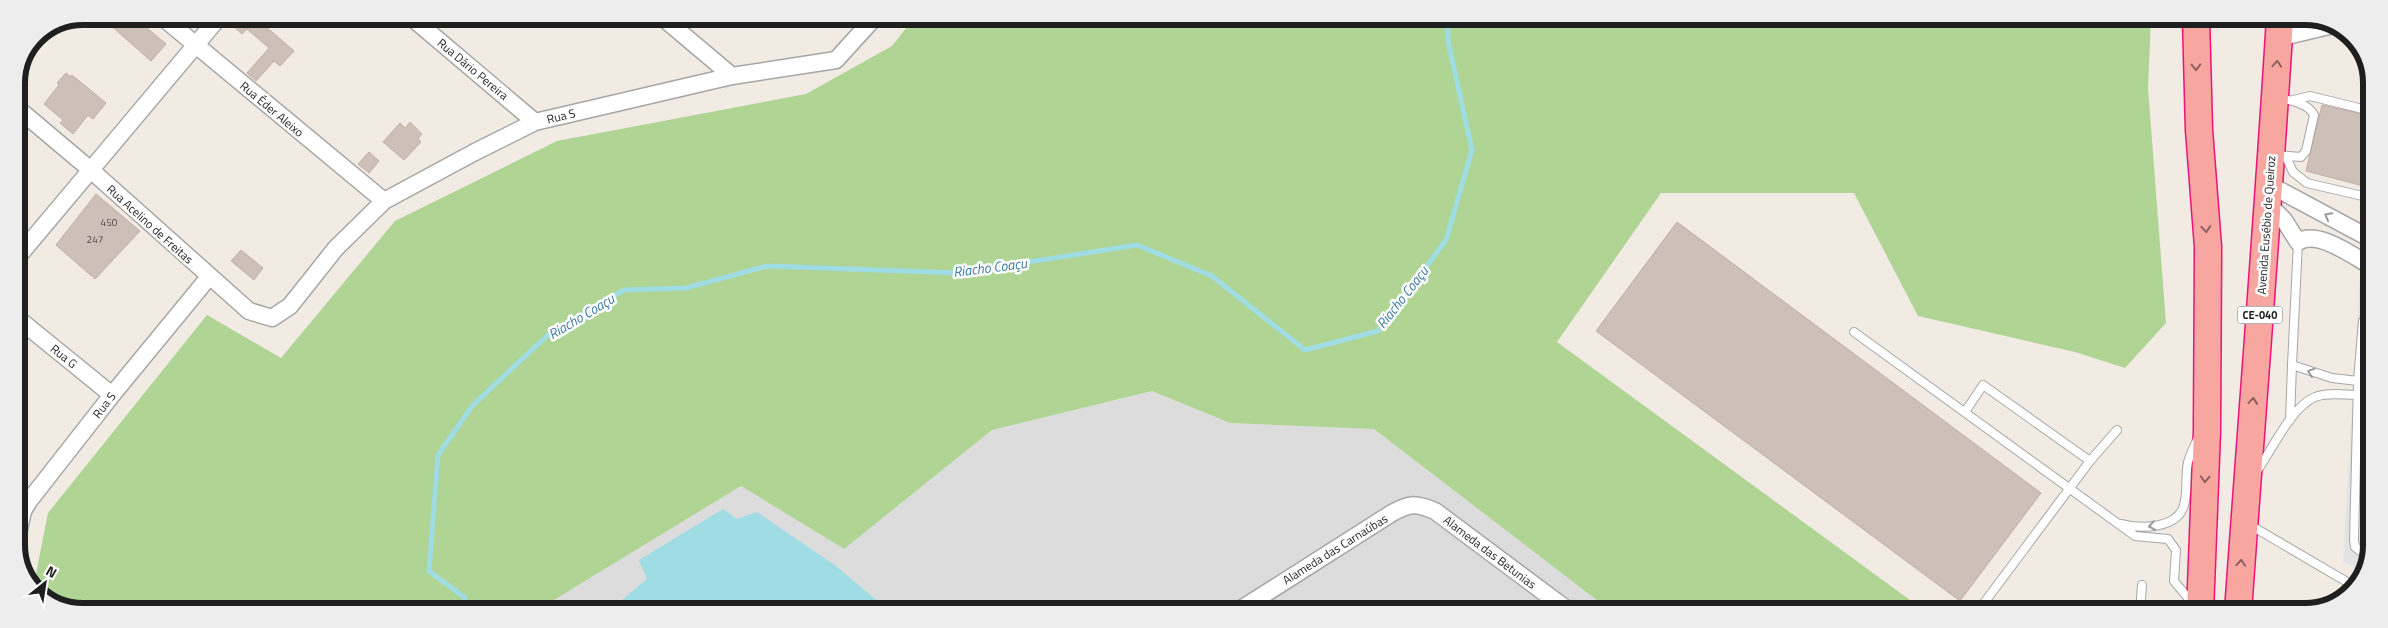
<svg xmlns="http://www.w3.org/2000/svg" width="2388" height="628" font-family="'Titillium Web',sans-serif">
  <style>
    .residential { fill: #dddcdc }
    .forest { fill: #afd494 }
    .parking { fill: #e3e3e3 }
    .water { fill: #a0dce3 }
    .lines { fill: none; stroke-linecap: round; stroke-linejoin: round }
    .stream { stroke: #a0dce3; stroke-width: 5 }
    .building { fill: #cdc0b9; stroke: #c4aea5 }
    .service-casing { stroke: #a6a6a6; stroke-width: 10 }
    .minor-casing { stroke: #a6a6a6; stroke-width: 19 }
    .trunk-casing { stroke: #ed1379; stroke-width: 29 }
    .service { stroke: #fff; stroke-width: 8 }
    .minor { stroke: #fff; stroke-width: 16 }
    .trunk { stroke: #f8a6a0; stroke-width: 26 }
    .oneway { stroke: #8c6260 }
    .oneway2 { stroke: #9a9a9a }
    .labels { text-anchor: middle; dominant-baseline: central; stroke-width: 5; stroke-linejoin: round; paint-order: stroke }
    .number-label { font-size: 10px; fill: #4a4746 }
    .shield { fill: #fff; stroke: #626262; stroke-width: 1 }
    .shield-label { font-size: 11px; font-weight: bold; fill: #1f1f1f }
    .street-label { font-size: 12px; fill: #1f1f1f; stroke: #fff }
    .water-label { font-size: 14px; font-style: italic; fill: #3a7a9f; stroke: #fff }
    .rim { fill: none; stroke: #1f1f1f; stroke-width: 6 }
  </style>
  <rect width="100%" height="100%" fill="#f1ebe4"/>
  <path class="residential" d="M 1152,391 L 1230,423 L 1374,429 L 1611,611 L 547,610 L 549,603 L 741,486 L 844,549 L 992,430 Z"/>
  <path class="forest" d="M 915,17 L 2151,18 L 2148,88 L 2166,323 L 2125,368 L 2075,352 L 1918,316 L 1854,193 L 1661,193 L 1557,342 L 1925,611 L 1611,611 L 1374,429 L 1230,423 L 1152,391 L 992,430 L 844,549 L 741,486 L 549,603 L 547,610 L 66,610 L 33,589 L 48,513 L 207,315 L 281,358 L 395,221 L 557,141 L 806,94 L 892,46 Z"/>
  <path class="parking" d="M 2360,276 L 2371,283 L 2370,562 L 2363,573 L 2343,561 Z"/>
  <path class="water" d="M 723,509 L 737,519 L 757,512 L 836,566 L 888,610 L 610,610 L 647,579 L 639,560 Z"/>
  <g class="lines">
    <path class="stream" d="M 469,610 L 464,597 L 429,571 L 438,455 L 472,406 L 551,332 L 624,290 L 686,288 L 767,266 L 959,273 L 1137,245 L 1212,276 L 1305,350 L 1378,331 L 1446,240 L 1472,150 L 1448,41 L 1448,18"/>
  </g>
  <path class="building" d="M 100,16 L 133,16 L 166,44 L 151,61 Z
    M 233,16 L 257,16 L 256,18 L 294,51 L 280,66 L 274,61 L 256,81 L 247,73 L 269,48 L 247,29 L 242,34 L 232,25 L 236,20 Z
    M 66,73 L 71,77 L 72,75 L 106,103 L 93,119 L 88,115 L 73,134 L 60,123 L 63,120 L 44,104 L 59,85 L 57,83 Z
    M 2322,105 L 2371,116 L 2371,188 L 2306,171 Z
    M 410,122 L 422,134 L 418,139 L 421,142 L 404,160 L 383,142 L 400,123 L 405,128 Z
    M 369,152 L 379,161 L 369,173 L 358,164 Z
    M 96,194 L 140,231 L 95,279 L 56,245 Z
    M 1677,222 L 2041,493 L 1960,601 L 1596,331 Z
    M 241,250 L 263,268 L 254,280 L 231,261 Z"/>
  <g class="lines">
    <defs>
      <path id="service" d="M 2293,100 L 2310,96 L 2371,111
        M 2275,155 L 2301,157 L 2306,151 L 2314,115 C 2308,103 2290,100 2278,98
        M 2286,157 L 2293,172 L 2307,183 L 2371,198
        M 2298,242 L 2292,365 L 2332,378 L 2358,381
        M 1854,332 L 2135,536 L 2168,539 L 2176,550 L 2174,581 L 2194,605
        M 1965,412 L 1983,385 L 2090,461
        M 2290,420 L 2292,365
        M 2257,471 C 2272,450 2291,407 2315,397 C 2327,392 2345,395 2358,395
        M 2122,524 C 2140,529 2178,529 2184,505 C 2188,492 2185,476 2188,462 C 2190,455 2194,447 2197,440
        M 2250,525 L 2354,586
        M 2370,558 L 2355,547 L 2354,540 L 2358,381 L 2363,321 L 2371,310
        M 1978,611 L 2090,461 L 2117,430
        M 2140,612 L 2142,585"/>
      <path id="minor" d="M 161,16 L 384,201
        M 411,17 L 535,122
        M 662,17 L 732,76
        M 2279,38 L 2333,25
        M 16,107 L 92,171 L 249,311 L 272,318 L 290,306 L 336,248 L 384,201 L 473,153 L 535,122 L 732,76 L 836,60 L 875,17
        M 2268,184 L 2371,239
        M 2267,203 L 2284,220 L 2298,242 C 2317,229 2353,256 2371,266
        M 16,259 L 220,16
        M 16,317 L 112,395
        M 16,543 L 23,511 L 29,501 L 112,395 L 209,277
        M 1238,611 L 1392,513 C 1410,503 1416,503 1435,511 L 1569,611"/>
      <path id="trunk" d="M 2196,18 L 2199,130 L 2208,247 L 2207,431 L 2200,612
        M 2238,612 C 2252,414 2268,216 2280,18"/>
    </defs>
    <use href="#service" class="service-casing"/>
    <use href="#minor" class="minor-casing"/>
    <use href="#trunk" class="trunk-casing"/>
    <use href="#service" class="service"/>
    <use href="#minor" class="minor"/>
    <use href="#trunk" class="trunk"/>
  </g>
  <defs><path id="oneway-chevron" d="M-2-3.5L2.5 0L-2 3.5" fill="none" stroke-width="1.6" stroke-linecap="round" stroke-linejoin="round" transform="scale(1.25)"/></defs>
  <g class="oneway">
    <use href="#oneway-chevron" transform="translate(2277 64) rotate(-86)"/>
    <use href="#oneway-chevron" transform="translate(2196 67) rotate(89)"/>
    <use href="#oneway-chevron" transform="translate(2206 229) rotate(86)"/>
    <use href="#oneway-chevron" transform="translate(2253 401) rotate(-85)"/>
    <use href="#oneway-chevron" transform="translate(2205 479) rotate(93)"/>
    <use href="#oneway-chevron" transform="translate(2241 563) rotate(-86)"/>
  </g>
  <g class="oneway2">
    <use href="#oneway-chevron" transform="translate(2328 216) rotate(-152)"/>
    <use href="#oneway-chevron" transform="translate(2311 372) rotate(-161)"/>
    <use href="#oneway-chevron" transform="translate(2152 526) rotate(172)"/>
  </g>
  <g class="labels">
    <g class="number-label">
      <text x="109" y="222">450</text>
      <text x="95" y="239">247</text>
    </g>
    <rect class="shield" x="2237.5" y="306.5" width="45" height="17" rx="4"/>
    <g class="shield-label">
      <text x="2260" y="315">CE-040</text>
    </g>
    <g class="street-label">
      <text transform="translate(473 69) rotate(40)">Rua Dário Pereira</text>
      <text transform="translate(272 109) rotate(40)">Rua Éder Aleixo</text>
      <text transform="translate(561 116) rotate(-14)">Rua S</text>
      <text transform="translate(150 224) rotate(42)">Rua Acelino de Freitas</text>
      <text transform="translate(2266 225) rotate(-86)">Avenida Eusébio de Queiroz</text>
      <text transform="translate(64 356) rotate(39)">Rua G</text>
      <text transform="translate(104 405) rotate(-52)">Rua S</text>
      <text transform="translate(1335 549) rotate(-32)">Alameda das Carnaúbas</text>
      <text transform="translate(1490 552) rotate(37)">Alameda das Betunias</text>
    </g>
    <g class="water-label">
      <text transform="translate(990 267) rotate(-7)">Riacho Coaçu</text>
      <text transform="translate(1402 297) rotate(-52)">Riacho Coaçu</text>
      <text transform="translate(581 316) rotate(-31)">Riacho Coaçu</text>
    </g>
  </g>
  <path d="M0 0H2388V628H0ZM83 25H2305A58 58 0 0 1 2363 83V545A58 58 0 0 1 2305 603H83A58 58 0 0 1 25 545V83A58 58 0 0 1 83 25Z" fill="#ededed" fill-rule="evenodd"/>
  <path class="rim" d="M83 25H2305A58 58 0 0 1 2363 83V545A58 58 0 0 1 2305 603H83A58 58 0 0 1 25 545V83A58 58 0 0 1 83 25Z"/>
  <g transform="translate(45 583) rotate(30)" stroke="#ffffff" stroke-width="4" paint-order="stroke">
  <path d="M0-4L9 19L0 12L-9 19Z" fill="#1f1f1f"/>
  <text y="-8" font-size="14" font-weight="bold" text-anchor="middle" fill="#1f1f1f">N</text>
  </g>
</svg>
